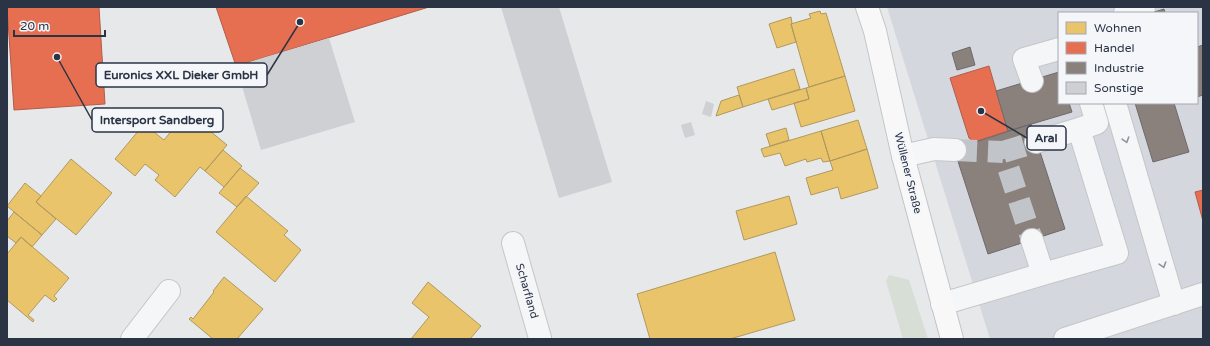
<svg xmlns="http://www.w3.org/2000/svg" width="1210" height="346" font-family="'Varela Round',sans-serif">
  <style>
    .built { fill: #d4d7dd; fill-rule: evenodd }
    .green { fill: #d6ded6 }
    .homes { fill: #e9c46a; stroke: #b0995f }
    .shops { fill: #e76f51; stroke: #af5d4d }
    .industry { fill: #8a817c; stroke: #6e6a6c }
    .building { fill: #ced0d3 }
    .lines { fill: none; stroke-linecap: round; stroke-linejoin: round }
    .minor-tunnel { stroke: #c1c4c9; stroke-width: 22; stroke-dasharray: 22 11; stroke-linecap: butt }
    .minor-casing { stroke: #c4c6c8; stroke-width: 24 }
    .major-casing { stroke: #c2c5c8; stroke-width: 24 }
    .minor { stroke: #f5f6f7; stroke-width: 22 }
    .major { stroke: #f8f8f8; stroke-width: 22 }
    .oneway { stroke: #90959e }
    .labels { text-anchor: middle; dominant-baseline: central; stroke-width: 4; stroke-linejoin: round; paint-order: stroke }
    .street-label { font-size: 11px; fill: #2b3445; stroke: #f4f6f9 }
    .leader { fill: none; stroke: #2b3445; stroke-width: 1.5 }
    .callout-dot { fill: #2b3445; stroke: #f4f6f9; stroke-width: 1.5 }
    .callout { fill: #f4f6f9; stroke: #2b3445; stroke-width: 1.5 }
    .callout-label { font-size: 12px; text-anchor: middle; font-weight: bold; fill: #2b3445 }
  </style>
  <rect width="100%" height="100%" fill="#e6e8ea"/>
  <path class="built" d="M 887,7 L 1203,7 L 1203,339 L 990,339 ZM 1059,13 L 1197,13 L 1197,103 L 1059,103 Z"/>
  <path class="green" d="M 889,275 L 909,280 L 928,339 L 903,339 L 886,281 Z"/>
  <path class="homes" d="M 820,11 L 821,14 L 826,13 L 845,76 L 809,87 L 791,24 L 811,18 L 809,14 Z
    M 791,17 L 792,23 L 791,24 L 796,42 L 777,48 L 769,24 Z
    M 794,69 L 800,89 L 743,107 L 737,87 Z
    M 845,76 L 855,111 L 801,127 L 794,103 L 809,99 L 806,88 Z
    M 806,88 L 809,99 L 772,110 L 768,99 Z
    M 739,95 L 743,107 L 716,116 L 721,101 Z
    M 187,112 L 227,145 L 205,171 L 200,167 L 175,197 L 155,180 L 159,175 L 145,164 L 135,176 L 115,159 L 144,124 L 164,140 Z
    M 858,120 L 867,149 L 830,161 L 821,131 Z
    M 786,128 L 789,140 L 770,146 L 766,134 Z
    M 821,131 L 830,161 L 823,162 L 821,158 L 807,162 L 806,159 L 785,166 L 780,153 L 764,157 L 761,149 Z
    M 867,149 L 878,188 L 841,199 L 838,187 L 811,195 L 806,178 L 833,170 L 830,161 Z
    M 223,150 L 242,166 L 224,187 L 205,171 Z
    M 71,159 L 112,193 L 76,235 L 36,202 Z
    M 240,168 L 259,183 L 237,207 L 219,193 Z
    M 25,183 L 41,196 L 36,202 L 56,219 L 42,235 L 7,206 Z
    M 246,196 L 288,231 L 284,235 L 301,250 L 275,282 L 216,232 Z
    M 789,196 L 797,224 L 744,240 L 736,211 Z
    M 14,212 L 42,235 L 32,247 L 21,237 L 16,243 L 7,236 L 7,221 Z
    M 21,237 L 69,278 L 54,296 L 57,299 L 54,302 L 45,295 L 28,315 L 34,320 L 33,322 L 7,300 L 7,254 Z
    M 775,252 L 795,320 L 730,339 L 650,339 L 637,294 Z
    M 224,277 L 263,309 L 237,339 L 213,339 L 189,319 L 191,317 L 193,319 L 214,292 L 213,291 Z
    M 428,282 L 481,326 L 470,339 L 411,339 L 429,317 L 412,303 Z"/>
  <path class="shops" d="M 7,7 L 99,7 L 105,104 L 14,110 Z
    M 216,7 L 429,7 L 236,66 Z
    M 989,66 L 1008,131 L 974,142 L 969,138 L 950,78 Z
    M 1203,190 L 1203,221 L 1195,192 Z"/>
  <path class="industry" d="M 1164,9 L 1165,13 L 1151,13 Z
    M 1203,45 L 1203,95 L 1197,97 L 1197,47 Z
    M 970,47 L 975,65 L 957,70 L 952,53 Z
    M 1059,72 L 1059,103 L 1069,103 L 1072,112 L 1008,131 L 996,91 Z
    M 1135,103 L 1174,103 L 1189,152 L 1153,162 Z
    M 1031,124 L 1065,229 L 988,254 L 954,149 Z"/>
  <path class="building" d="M 501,7 L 559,7 L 612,182 L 559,198 Z
    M 329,38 L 355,122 L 261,150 L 236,66 Z
    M 706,101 L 714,104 L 711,117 L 702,114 Z
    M 691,122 L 695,135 L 685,138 L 681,125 Z"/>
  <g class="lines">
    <path class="minor-tunnel" d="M 955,150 L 1003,152 L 1032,240
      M 1003,152 L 1036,142"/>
    <defs>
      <path id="minor" d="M 1125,13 L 1144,7
        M 1032,81 L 1024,59 L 1059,49
        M 1115,103 L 1174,304
        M 1079,129 L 1097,123 L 1091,103
        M 1036,142 L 1079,129 L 1117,253 L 1043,274
        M 903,156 L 934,149 L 955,150
        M 513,243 L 540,338
        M 942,304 L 1043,274 L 1032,240
        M 132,339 L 169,291
        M 1065,339 L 1203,294"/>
      <path id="major" d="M 867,7 L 875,31 L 903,156 L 952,339"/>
    </defs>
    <use href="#minor" class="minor-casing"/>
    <use href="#major" class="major-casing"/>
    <use href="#minor" class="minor"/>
    <use href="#major" class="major"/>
  </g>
  <defs><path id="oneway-chevron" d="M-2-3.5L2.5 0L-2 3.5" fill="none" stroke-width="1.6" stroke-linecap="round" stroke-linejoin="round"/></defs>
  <g class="oneway">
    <use href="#oneway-chevron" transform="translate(1126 140) rotate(73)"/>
    <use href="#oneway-chevron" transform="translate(1163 265) rotate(73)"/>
  </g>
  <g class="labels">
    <g class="street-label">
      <text transform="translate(908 173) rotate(76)">Wüllener Straße</text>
      <text transform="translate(527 291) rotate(74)">Scharfland</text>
    </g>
  </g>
  <path class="leader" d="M300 22L267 75M57 57L92 120M981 111L1027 138"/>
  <g class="callout-dot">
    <circle cx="300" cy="22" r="4"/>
    <circle cx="57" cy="57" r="4"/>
    <circle cx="981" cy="111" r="4"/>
  </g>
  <g class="callout">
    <rect x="96" y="63" width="171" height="24" rx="4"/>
    <rect x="92" y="108" width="131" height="24" rx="4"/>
    <rect x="1027" y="126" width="39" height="24" rx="4"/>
  </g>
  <g class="callout-label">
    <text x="181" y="79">Euronics XXL Dieker GmbH</text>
    <text x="157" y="124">Intersport Sandberg</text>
    <text x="1046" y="142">Aral</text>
  </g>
  <rect width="1210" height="346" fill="none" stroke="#2b3445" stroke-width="16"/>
  <rect x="1058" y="12" width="140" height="92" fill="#f4f6f9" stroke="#a4a8b1"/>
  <rect x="1066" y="22" width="20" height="12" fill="#e9c46a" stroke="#a4a8b1"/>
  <text x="1094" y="32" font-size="12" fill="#2b3445">Wohnen</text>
  <rect x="1066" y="42" width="20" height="12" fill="#e76f51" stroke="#a4a8b1"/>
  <text x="1094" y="52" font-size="12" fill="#2b3445">Handel</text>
  <rect x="1066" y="62" width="20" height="12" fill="#8a817c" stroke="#a4a8b1"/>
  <text x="1094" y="72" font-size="12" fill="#2b3445">Industrie</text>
  <rect x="1066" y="82" width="20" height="12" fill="#ced0d3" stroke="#a4a8b1"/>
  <text x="1094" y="92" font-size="12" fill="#2b3445">Sonstige</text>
  <path d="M14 30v6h91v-6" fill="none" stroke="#2b3445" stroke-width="2"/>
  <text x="20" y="30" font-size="12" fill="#2b3445" stroke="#f4f6f9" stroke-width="3" paint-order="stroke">20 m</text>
</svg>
